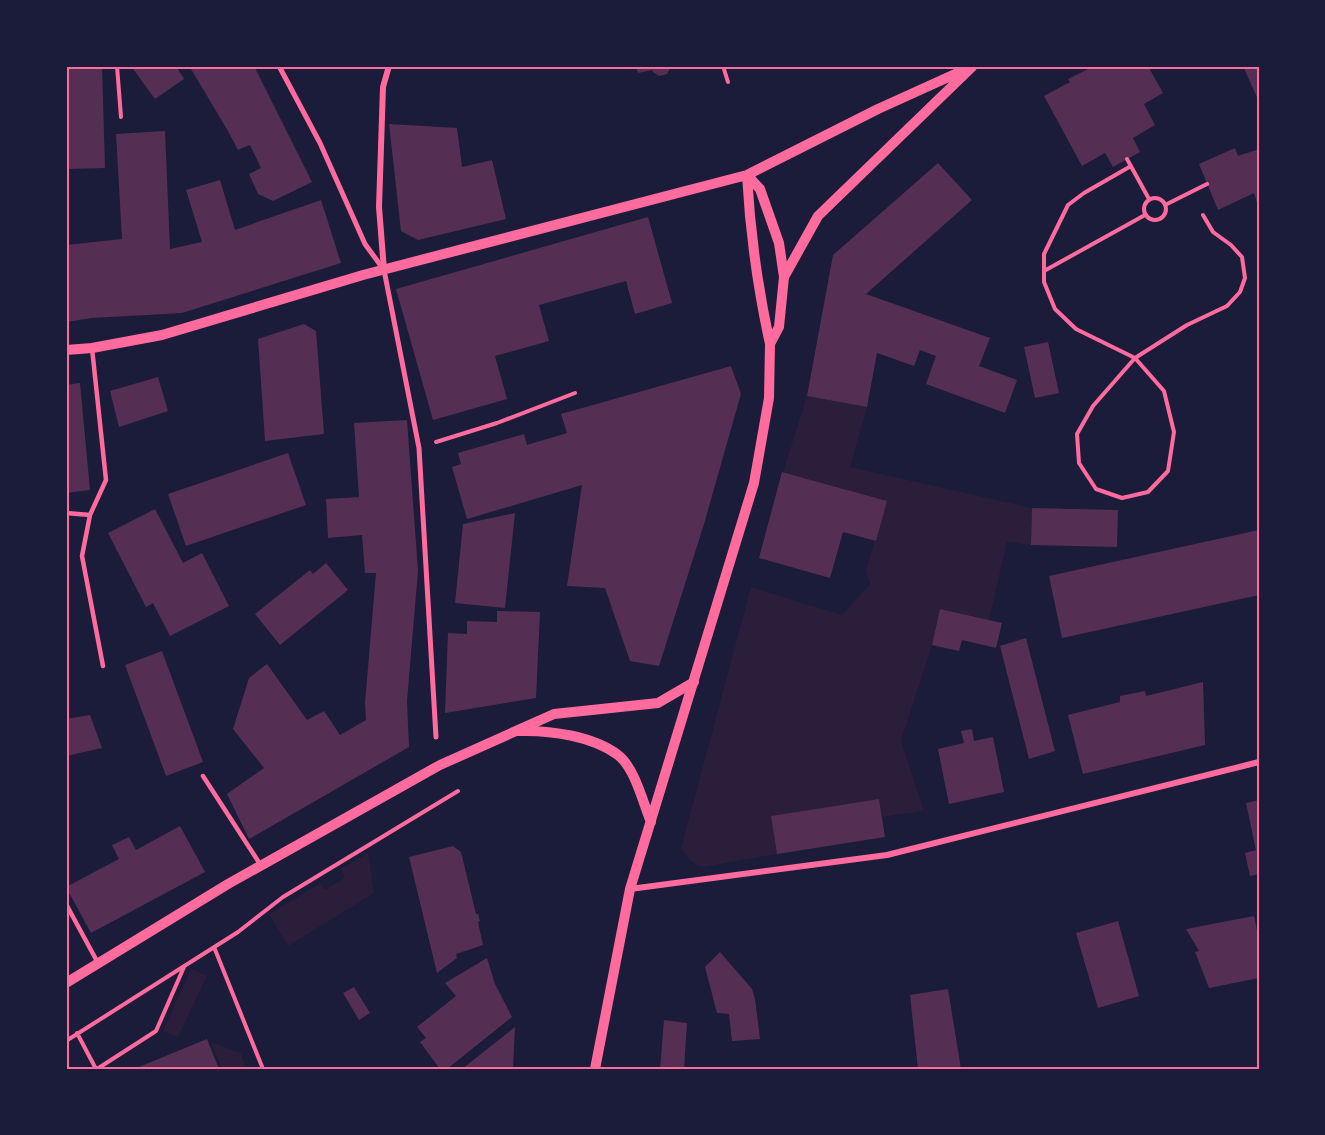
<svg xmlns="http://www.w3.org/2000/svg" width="1325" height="1135" font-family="Signika,sans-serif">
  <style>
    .green { fill: #2a1e3b }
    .building { fill: #542f53 }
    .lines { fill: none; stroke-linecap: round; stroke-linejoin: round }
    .path { stroke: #ff6b9d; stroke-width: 4 }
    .service { stroke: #ff6b9d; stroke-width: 4.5 }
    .pedestrian { stroke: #ff6b9d; stroke-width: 5 }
    .minor { stroke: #ff6b9d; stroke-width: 6 }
    .tertiary { stroke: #ff6b9d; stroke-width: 10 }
    .neatline { fill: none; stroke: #ff6b9d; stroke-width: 2 }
  </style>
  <rect width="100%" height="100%" fill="#1b1b3a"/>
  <path class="green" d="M 807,396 L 867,407 L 850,467 L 1032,508 L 1031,545 L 1007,542 L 989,620 L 940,609 L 932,645 L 901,741 L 924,811 L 882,817 L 879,799 L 771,816 L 777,854 L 703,867 C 691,864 686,857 681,848 L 751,587 L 842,615 L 870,584 L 866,570 L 887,501 L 783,472 Z
    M 368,853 L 374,893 L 288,946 L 269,914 L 321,883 L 325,890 L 345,878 L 341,869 Z
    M 191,969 L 207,976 L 178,1037 L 163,1031 Z
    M 211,1042 L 241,1053 L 246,1069 L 222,1069 Z"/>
  <path class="building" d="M 66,66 L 102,66 L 105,168 L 66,169 Z
    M 131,66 L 176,66 L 184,79 L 155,99 Z
    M 198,66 L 254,66 L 312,182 L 273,201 L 258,194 L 249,174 L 261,168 L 250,145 L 238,150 L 228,131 L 191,69 Z
    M 636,66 L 671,66 L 667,74 L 659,76 L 653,72 L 652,70 L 638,73 Z
    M 1099,66 L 1124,66 L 1125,69 L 1130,66 L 1148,66 L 1163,93 L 1144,104 L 1155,125 L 1133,138 L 1140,152 L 1113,167 L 1105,153 L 1082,166 L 1044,96 L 1070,82 L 1068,79 L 1092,67 L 1093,69 Z
    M 1243,66 L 1259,66 L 1259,102 Z
    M 389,124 L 457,128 L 462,167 L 492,160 L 506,219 L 418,240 L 401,231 Z
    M 165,131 L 170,249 L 202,242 L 186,190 L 220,180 L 235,230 L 321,200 L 341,263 L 182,313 L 92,318 L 66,322 L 66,245 L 122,239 L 116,134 Z
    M 1235,148 L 1238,156 L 1259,149 L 1259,209 L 1254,193 L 1218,210 L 1199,164 Z
    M 938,163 L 972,200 L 866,294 L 990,338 L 979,366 L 1017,380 L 1005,413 L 926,384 L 936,356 L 920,350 L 914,366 L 877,353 L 867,407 L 807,396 L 833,255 Z
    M 648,217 L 672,303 L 635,314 L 626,281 L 539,305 L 549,341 L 495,356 L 507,399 L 433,420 L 396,289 Z
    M 304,324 L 316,331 L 324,434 L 265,441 L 258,339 Z
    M 1048,342 L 1059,393 L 1035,398 L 1024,347 Z
    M 731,366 L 741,394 L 704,524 L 659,666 L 630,661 L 605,588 L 567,586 L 582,485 L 467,519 L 452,467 L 461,464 L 458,453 L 524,434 L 527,445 L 567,433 L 561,414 Z
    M 158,377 L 168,411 L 119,427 L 110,391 Z
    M 80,383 L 90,490 L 66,493 L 66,385 Z
    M 407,420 L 418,571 L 407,701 L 409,747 L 249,839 L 227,794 L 264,768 L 233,729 L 249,678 L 267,664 L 307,720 L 324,711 L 340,735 L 366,720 L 365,703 L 376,573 L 365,573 L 362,535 L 328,538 L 326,499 L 359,497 L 354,423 Z
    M 288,453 L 306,505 L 186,546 L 168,494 Z
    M 782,472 L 887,501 L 876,541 L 843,532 L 830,578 L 759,558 Z
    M 1032,508 L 1118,510 L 1117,547 L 1031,545 Z
    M 155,509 L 183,563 L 202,553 L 229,606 L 170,636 L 153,603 L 146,607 L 108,533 Z
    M 515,513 L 505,608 L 455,603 L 463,524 Z
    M 1259,530 L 1259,595 L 1062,638 L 1049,576 Z
    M 326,563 L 348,590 L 280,645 L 255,614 L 310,570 L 313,574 Z
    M 940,609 L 1002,623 L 996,648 L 962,640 L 959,651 L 932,645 Z
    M 497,611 L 540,612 L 536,698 L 445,713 L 448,633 L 467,634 L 467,621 L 497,622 Z
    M 1026,638 L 1055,751 L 1029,759 L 1000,646 Z
    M 162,651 L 203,762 L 166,776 L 125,665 Z
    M 1203,682 L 1205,745 L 1083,774 L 1068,715 L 1120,702 L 1120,696 L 1145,691 L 1146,696 Z
    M 90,715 L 102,748 L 66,756 L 66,719 Z
    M 972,729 L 974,741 L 993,737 L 1004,792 L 949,804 L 938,749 L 964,743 L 961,731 Z
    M 879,799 L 885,837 L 777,854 L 771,816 Z
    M 1259,800 L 1259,874 L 1250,876 L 1245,853 L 1256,850 L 1246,803 Z
    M 180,826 L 205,872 L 91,933 L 66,887 L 119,859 L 112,845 L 129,837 L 136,850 Z
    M 453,846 L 461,852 L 476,914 L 478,914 L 480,921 L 478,922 L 483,945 L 456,954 L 457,958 L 437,973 L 409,857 Z
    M 1254,916 L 1259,940 L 1259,978 L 1209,988 L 1195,952 L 1199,951 L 1186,929 Z
    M 1118,921 L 1139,996 L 1098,1008 L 1076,933 Z
    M 720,952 L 752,989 L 755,999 L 760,1039 L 732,1041 L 729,1014 L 717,1013 L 705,967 Z
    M 487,958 L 495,984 L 512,1017 L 447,1069 L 440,1069 L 420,1042 L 426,1038 L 417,1027 L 456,996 L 445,983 Z
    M 354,987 L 370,1013 L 359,1020 L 343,993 Z
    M 948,989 L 961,1069 L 918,1069 L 910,995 Z
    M 664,1020 L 687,1023 L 684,1069 L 660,1069 Z
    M 515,1027 L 513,1069 L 462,1069 Z
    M 207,1039 L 219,1069 L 134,1069 Z"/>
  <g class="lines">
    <path class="path" d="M 117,66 L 121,117
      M 723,66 L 728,82
      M 1127,159 L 1149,199
      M 1131,166 L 1084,193 L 1068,205 L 1044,254 L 1044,282 L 1055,309 L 1076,329 L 1135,358 L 1164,391 L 1174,432 L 1168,471 L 1148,492 L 1122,498 L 1096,489 L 1079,463 L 1077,434 L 1093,406 L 1135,358 L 1187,325 L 1227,306 L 1240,292 L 1245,278 L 1242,257 L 1231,245 L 1213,232 L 1203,215
      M1144 209a11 11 0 1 1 22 0a11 11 0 1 1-22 0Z
      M 1165,205 L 1207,184
      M 1044,271 L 1145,215
      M 436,442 L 497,423 L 575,393
      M 214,947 L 263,1069
      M 77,1033 L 96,1069
      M 66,1041 L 238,932 L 283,897 L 458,791
      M 97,1069 L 156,1031 L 184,967"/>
    <path class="service" d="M 92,348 L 106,480 L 90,515 L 82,556 L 103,666
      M 66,513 L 90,515
      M 203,776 L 260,864
      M 66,904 L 98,963"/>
    <path class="pedestrian" d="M 279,66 L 320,143 L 365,244 L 384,270 L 419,448 L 436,737"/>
    <path class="minor" d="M 384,270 L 379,207 L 383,87 L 389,66
      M 630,889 L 887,855 L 1259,762"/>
    <path class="tertiary" d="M 747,175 C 750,232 758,289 770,344
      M 747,175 L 760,189 L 779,243 L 784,277
      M 66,350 L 92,348 L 162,335 L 363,275 L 747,175 L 878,109 L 964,70
      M 519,731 C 550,730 593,736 618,755 C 635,768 643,803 651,822
      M 66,983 L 228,884 L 440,765 L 554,714 L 658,703 L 694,682
      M 595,1069 L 630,889 L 754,483 L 769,398 L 770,344 L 779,327 L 784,277 L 818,216 L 972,67"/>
  </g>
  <rect width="1325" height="1135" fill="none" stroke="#1b1b3a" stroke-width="135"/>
  <rect x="68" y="68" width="1190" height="1000" class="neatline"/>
</svg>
